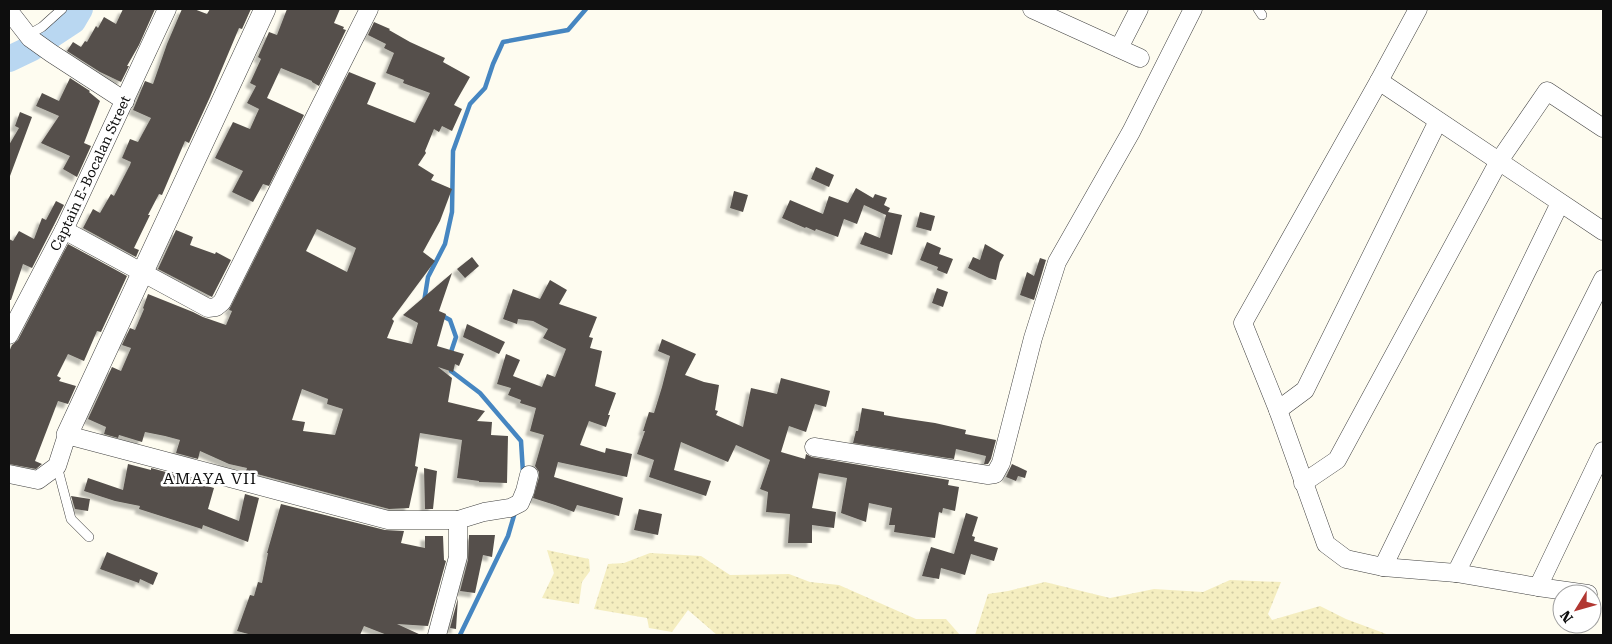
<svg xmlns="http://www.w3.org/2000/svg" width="1612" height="644" font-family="'Roboto Serif',serif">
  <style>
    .sand { fill: url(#sand-dots) }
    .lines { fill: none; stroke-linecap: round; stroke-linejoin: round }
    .stream { stroke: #4686c1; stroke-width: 4.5 }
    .river { stroke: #b9d7f1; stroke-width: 26 }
    .building { fill: #55504b; fill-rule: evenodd; filter: url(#shadow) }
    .service-casing { stroke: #414141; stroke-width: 10 }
    .minor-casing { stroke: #414141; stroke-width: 19 }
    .tertiary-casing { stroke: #414141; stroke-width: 22 }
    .service { stroke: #fff; stroke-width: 9 }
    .minor { stroke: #fff; stroke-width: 18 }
    .tertiary { stroke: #fff; stroke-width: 21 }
    .labels { text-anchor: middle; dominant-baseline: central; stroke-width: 5; stroke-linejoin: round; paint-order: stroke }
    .street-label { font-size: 14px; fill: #0e0e0e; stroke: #fff }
    .quarter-label { font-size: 16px; letter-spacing: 1px; fill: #0e0e0e; stroke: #fff }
  </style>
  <defs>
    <pattern id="sand-dots" width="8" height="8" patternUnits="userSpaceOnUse" patternTransform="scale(1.25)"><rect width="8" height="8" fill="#f5eec0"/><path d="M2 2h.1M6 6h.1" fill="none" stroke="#d1cba4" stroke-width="1.8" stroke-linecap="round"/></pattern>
    <filter id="shadow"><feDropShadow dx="-4.5" dy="4.5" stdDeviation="1" flood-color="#0004"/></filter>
  </defs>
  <rect width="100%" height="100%" fill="#fefcf0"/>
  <path class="sand" d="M 547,550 L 589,559 L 590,571 L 582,582 L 579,604 L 542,598 L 554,573 Z
    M 650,553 L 701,556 L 730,575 L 789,574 L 810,582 L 839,585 L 916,619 L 946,619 L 960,635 L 717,635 L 688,610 L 672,632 L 649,628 L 647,618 L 594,609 L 608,564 L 624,563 Z
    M 1230,580 L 1281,582 L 1268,614 L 1272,620 L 1320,606 L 1346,619 L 1389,635 L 975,635 L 988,594 L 1008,591 L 1045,582 L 1110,598 L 1154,589 L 1203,592 Z"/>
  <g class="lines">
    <path class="stream" d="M 424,302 L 428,277 L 445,244 L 452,212 L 453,151 L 470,104 L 485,88 L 493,64 L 503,42 L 568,30 L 586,9
      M 441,315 L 450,320 L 456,337 L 450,355
      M 451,367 L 451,371 L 480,393 L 521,441 L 523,473
      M 460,635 L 508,536 L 515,512"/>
    <path class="river" d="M 9,59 L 32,48 L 73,21 L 80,9"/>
  </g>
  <path class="building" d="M 123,9 L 155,9 L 139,45 L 127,66 L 129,66 L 121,82 L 100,72 L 67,51 L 73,42 L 81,47 L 85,41 L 87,42 L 96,26 L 98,28 L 104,17 L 116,24 Z
    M 182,9 L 194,9 L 207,14 L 210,9 L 251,9 L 242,29 L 239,28 L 210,97 L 189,143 L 185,141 L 162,195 L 159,194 L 148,215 L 150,215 L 134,248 L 139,250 L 136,257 L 83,228 L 93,209 L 100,213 L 111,194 L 114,196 L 130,165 L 131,162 L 122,158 L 130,139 L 138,142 L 151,118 L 133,110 L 145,81 L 153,84 L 167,44 Z
    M 287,9 L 340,9 L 334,23 L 344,27 L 343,29 L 346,30 L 319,86 L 312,82 L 312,81 L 281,68 L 267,98 L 304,115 L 269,186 L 263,184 L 253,202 L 232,192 L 243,171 L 215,158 L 233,122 L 250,129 L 259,109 L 247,103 L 256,86 L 250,83 L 261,59 L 258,57 L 269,32 L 277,35 Z
    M 374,22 L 390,29 L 389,30 L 410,42 L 445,58 L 443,62 L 470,77 L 454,105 L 462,109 L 452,131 L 442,126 L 439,132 L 434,129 L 425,151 L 426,153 L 418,165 L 434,175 L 431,180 L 452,189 L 440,221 L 423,252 L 435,261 L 392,319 L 394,321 L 387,338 L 412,344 L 418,323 L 403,315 L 452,273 L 439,311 L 446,314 L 437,346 L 464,354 L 459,366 L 455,364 L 453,372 L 438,367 L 452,378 L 448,402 L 485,411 L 477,421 L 492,422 L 491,435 L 508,436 L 507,483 L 479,482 L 479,481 L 457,478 L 462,440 L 420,433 L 415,466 L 418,467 L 409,508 L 389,509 L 246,471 L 247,468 L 229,464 L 200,451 L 198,459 L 176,453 L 180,440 L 165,436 L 145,432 L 142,442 L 119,435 L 118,438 L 104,434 L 106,427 L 88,419 L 112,367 L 121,371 L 131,348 L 122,345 L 130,328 L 135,330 L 144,309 L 143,308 L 148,294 L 193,312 L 203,317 L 226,325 L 232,311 L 229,310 L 349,72 L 376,83 L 367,104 L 415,123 L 430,93 L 403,83 L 404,80 L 386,73 L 394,53 L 384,48 L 386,44 L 368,35 ZM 317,229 L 356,248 L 347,272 L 306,251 ZM 302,389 L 328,399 L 327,404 L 343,409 L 335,435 L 303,431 L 305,422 L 292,420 Z
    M 70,78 L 90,91 L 89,92 L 100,101 L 84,143 L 91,146 L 77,177 L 63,169 L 70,156 L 41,143 L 59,116 L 36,106 L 42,93 L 59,101 Z
    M 20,112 L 32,117 L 10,176 L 9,145 L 19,128 L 15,126 Z
    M 816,167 L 834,175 L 829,187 L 811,179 Z
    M 856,188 L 873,198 L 875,194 L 887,198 L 884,205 L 890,208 L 888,212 L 902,215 L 892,255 L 860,244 L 865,232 L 880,238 L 886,215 L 864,205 L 857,224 L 844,219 L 838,237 L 816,229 L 815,231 L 806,227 L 805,228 L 782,218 L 790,200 L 823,214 L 829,196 L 848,203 Z
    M 734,191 L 748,195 L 743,212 L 730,208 Z
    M 56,201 L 64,205 L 54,225 L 32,268 L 23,264 L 11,300 L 9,300 L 9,239 L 13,241 L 19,231 L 34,239 L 42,218 L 46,220 Z
    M 920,212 L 935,216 L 931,231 L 916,227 Z
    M 176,230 L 193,237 L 190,245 L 215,254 L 216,252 L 231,260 L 212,297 L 158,269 Z
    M 927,242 L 941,248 L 939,254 L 953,259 L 947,274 L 937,270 L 938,267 L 920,260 Z
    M 68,244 L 127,276 L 101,332 L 97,331 L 84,361 L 68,354 L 57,376 L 61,378 L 59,381 L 76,386 L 68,404 L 58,401 L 35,461 L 42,464 L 36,469 L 9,464 L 9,352 L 12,345 L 18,340 Z
    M 985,244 L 1004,255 L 1000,262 L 996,280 L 989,278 L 968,268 L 973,257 L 980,260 Z
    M 472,257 L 479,266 L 465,278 L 457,269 Z
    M 1040,258 L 1046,260 L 1034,300 L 1020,295 L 1027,272 L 1034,276 Z
    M 550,280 L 567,290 L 559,304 L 597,317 L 589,337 L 593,338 L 590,348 L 602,351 L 595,386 L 616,393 L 608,415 L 610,415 L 606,427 L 589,421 L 580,445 L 605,453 L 606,448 L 632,454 L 627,477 L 558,462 L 554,477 L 623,498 L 619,516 L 577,505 L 574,512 L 555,505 L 533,498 L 539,477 L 539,472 L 535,466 L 544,435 L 530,431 L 536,408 L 520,403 L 521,400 L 508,395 L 511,388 L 497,384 L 506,354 L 520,360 L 513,376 L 542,387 L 547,374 L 555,377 L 566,349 L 543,338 L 548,329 L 533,321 L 518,319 L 517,324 L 503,319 L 513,289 L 540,299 Z
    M 937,288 L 948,292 L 943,307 L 932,303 Z
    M 467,324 L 505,342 L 499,354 L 463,337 Z
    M 662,339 L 696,354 L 685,375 L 704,382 L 719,385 L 715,410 L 718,411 L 716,415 L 743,427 L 751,388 L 777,394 L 781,378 L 830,391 L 826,407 L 815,404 L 806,432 L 789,426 L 781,452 L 805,459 L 806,454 L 812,457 L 949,480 L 948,485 L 959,487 L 955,511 L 943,508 L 942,513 L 939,512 L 935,538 L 894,532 L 895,525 L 889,525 L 892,508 L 869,503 L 866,522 L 841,513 L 847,478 L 819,473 L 812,508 L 836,512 L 834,528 L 812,525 L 812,543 L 788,543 L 790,514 L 766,512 L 768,492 L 760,489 L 770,460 L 736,445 L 728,462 L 681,442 L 674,470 L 711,481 L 706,496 L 649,477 L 654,460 L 637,454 L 645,431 L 643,431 L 649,412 L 654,413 L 662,387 L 670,356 L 658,351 Z
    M 862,408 L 884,412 L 884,415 L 901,418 L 935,423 L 966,430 L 965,434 L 996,440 L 991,459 L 988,464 L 984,464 L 986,456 L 956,449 L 954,459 L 853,443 L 856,431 L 858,431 Z
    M 128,464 L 151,470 L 151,468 L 192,479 L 191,481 L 214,488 L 208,509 L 239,521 L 245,494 L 259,498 L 248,542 L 203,525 L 202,529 L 139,509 L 140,506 L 115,501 L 84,491 L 88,478 L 123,490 Z
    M 1012,464 L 1027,471 L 1025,478 L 1018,476 L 1016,481 L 1006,477 Z
    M 424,468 L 437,471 L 433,509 L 425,509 Z
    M 71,496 L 90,499 L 88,511 L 75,509 Z
    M 281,504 L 385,530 L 404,531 L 401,543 L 425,548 L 425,536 L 443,536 L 444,560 L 446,561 L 428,626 L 397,624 L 421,635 L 387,635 L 364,626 L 360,635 L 252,635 L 237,631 L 250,595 L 254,596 L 258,582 L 262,583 L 268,553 L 267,553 Z
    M 639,509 L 662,514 L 658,535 L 634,530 Z
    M 966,513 L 978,517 L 972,536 L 975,537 L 974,541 L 998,548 L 994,561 L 971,554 L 965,575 L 941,568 L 939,579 L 922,576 L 931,547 L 954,554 Z
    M 469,535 L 495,535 L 492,557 L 483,555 L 475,593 L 460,591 L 468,560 Z
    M 107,552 L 158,573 L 153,585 L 140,579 L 139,583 L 100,569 Z
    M 458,598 L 456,629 L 450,628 Z"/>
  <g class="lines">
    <defs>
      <path id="service" d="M 1258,9 L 1262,15
        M 28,35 L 42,27 L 62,9
        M 57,466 L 71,519 L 89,537"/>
      <g id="minor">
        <path d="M 1032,9 L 1140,58"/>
        <path d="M 1418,9 L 1379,81 L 1243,323 L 1278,410 L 1326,544 L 1346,559 L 1383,567 L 1456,573 L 1538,587 L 1588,594"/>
        <path d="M 9,11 L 30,38 L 51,53 L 125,101"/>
        <path d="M 1119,48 L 1139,9"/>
        <path d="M 1379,81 L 1603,231"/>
        <path d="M 64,230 L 208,308 L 216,307 L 222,302 L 369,9"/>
        <path id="s1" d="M 9,335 L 64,230 L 167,9"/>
        <path d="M 1278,410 L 1305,390 L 1438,121"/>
        <path d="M 814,447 L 988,475 L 995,474 L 1001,463 L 1033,338 L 1057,262 L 1131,132 L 1193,9"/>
        <path d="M 9,474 L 38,480 L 57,466 L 67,435 L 388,520 L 458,520 L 458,557 L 437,635"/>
        <path d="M 1303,483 L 1337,460 L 1499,161 L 1547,91 L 1603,128"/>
        <path d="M 458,520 L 484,512 L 510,508 L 520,503 L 525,491 L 529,475"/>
        <path d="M 1383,567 L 1560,203"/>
        <path d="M 1456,573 L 1603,279"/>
        <path d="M 1538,587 L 1603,451"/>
      </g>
      <path id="tertiary" d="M 67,435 L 265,9"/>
    </defs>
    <use href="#service" class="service-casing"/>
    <use href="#minor" class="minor-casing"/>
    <use href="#tertiary" class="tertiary-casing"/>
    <use href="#service" class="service"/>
    <use href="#minor" class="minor"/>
    <use href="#tertiary" class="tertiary"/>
  </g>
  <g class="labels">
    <g class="street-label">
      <text stroke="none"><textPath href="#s1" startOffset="181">Captain E-Bocalan Street</textPath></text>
    </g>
    <g class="quarter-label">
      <text x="210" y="478">AMAYA VII</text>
    </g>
  </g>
  <rect width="1612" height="644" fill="none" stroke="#0e0e0e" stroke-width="20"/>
  <g transform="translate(1577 609) rotate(233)"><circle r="24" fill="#ffffff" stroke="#9f9f9f"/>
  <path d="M0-4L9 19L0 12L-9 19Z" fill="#b13732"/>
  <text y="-8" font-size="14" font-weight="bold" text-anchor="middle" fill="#0e0e0e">N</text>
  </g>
</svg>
